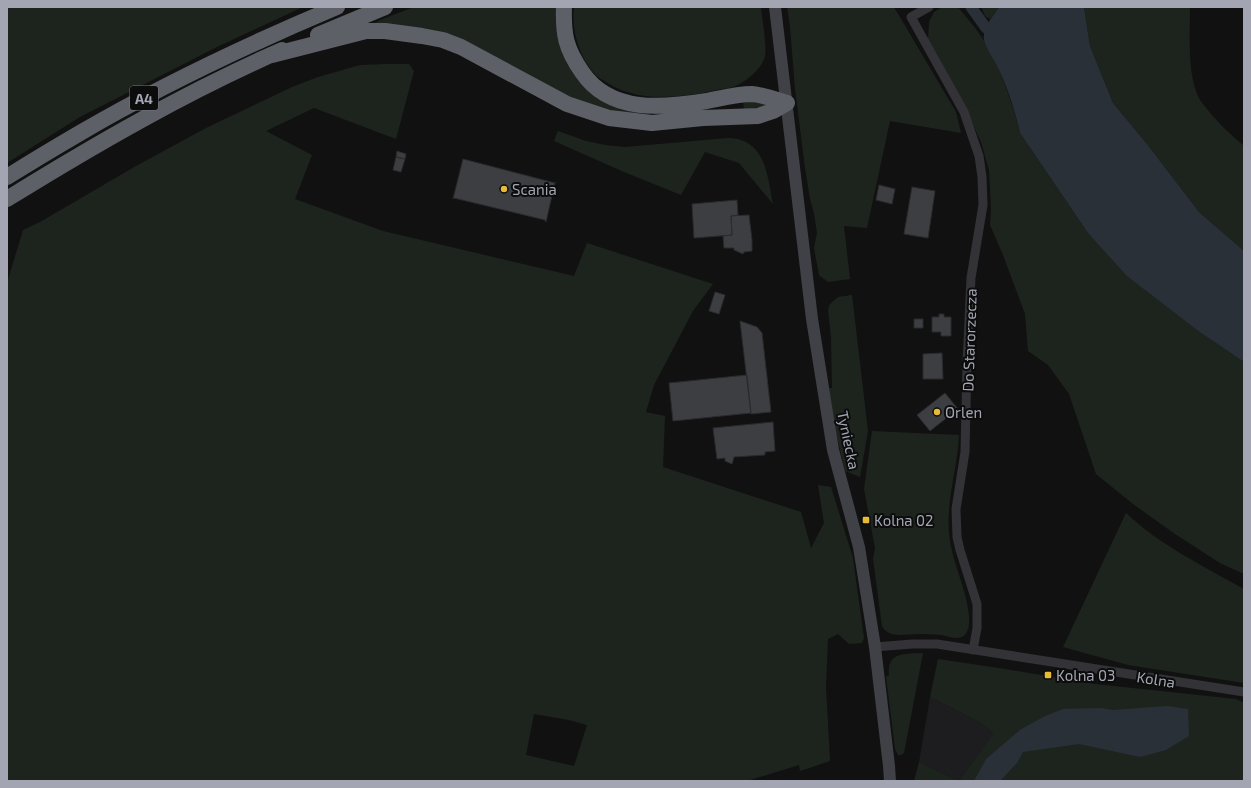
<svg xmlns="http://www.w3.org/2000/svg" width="1251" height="788" font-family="'Exo 2',sans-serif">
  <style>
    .built { fill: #1d1d1f }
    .green { fill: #1d241e; fill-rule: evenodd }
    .water { fill: #2a3037 }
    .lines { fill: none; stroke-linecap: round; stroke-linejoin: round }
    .canal { stroke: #2a3037; stroke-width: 11 }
    .building { fill: #3d3e42; stroke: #2b2b2e }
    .street { stroke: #323237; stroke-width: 9 }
    .secondary { stroke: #404147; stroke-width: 12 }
    .highway { stroke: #5e6067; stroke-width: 16 }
    .poi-dot { fill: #e7bb34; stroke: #0c0c0d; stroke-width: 1.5 }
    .labels { text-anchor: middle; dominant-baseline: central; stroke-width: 4; stroke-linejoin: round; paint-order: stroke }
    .shield { fill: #0c0c0d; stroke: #767880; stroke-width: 1 }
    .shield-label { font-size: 14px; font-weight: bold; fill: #a3a6b2 }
    .poi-label { font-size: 15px; fill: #a3a6b2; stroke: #0c0c0d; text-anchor: start }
    .street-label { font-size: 15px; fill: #a3a6b2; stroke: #0c0c0d }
  </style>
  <rect width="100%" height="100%" fill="#111112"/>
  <path class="built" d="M 930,697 L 981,723 L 995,733 L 959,781 L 919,762 Z"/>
  <path class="green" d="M 7,7 L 303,7 L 217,47 L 80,117 L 7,163 Z
    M 414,7 L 560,7 L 597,95 L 702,107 L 710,109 L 655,114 L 613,112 L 585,104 L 555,91 L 520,70 L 373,24 L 380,20 Z
    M 574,7 L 761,7 C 762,19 767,45 765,56 C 762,69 746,82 733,87 C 730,88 725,89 721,89 C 696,95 655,101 631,93 C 619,90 608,84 598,77 C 580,61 571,30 574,7 Z
    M 787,7 L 894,7 L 956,112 L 961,133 L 890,121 L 867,228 L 844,226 L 850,279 L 828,282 L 819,275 L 814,248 L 817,233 L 814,213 L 810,199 L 805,168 L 795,89 L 790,27 Z
    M 942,7 L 958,7 C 967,18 977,29 984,41 C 1001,69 1012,101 1020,133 L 1088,233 L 1201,333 L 1244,362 L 1244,574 L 1220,563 L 1175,534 L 1133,504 L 1096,474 L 1069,394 L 1048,365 L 1028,351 L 1025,314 L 1003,255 L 990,225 L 991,209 L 989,170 L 981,142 L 966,110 L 928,40 L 929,22 L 934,12 Z
    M 981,7 L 999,7 L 990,19 L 985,16 Z
    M 1084,7 L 1190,7 C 1190,34 1186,83 1203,104 C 1214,119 1230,134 1244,146 L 1244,251 L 1199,212 L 1147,144 L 1113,103 L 1090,46 Z
    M 386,64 L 409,64 L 414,71 L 396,139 L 314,108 L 266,131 L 312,155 L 295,199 L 383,231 L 574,276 L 587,243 L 713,284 L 693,311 L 654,385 L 646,412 L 665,416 L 663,467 L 801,512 L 811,548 L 824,523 L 818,485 L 831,487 L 853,558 L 864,638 L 862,643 L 849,644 L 838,634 L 828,639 L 826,687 L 830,761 L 800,771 L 799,765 L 747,781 L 7,781 L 7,283 L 23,230 L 40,222 L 136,166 L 206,128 L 292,87 L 318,77 L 360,65 ZM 534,714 L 569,720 L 587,725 L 574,766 L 526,755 Z
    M 743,102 L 760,102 L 766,105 L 765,107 L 744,109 Z
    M 558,131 L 586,141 L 605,145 L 625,147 L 728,138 C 766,139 767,175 773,204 L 739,163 L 705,152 L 681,195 L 624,172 L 554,141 Z
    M 852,295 L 868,431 L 860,477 L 845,471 L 836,433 L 829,388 L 832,388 L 831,337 L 828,310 L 830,304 L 838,297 Z
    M 872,431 L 959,435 C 957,476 941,513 953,555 C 957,572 978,620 965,635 C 963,637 960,638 957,638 C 952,638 947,636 942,635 C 934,634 926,634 918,634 C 905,634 889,639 882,626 L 873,559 L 875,548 L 864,489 Z
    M 1126,513 C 1160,545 1203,566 1244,589 L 1244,683 L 1128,665 L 1063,647 Z
    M 923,653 L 904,753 L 901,755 L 898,755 L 895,749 L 886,677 L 889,675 C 887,651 905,654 923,653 Z
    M 938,659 L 999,668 L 1095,684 L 1236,699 L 1244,703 L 1244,781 L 914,781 L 919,762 L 959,781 L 994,733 L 981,723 L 930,697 Z"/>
  <path class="water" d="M 999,7 L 1084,7 L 1090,46 L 1113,103 L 1147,144 L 1199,212 L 1244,251 L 1244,362 L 1201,333 L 1127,276 L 1088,233 L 1020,133 C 1015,111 1008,88 998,68 C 995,61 985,47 984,40 C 982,28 993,16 999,7 Z
    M 1167,706 L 1188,709 L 1189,736 L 1166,750 L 1140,757 L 1079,744 L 1023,752 L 1017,763 L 1000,781 L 974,781 L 986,759 L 1020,730 L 1043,717 L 1063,709 L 1101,708 L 1113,710 Z"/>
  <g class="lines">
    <path class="canal" d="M 971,7 L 986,28"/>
  </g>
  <path class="building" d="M 397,151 L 406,154 L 405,159 L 396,157 Z
    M 396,157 L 405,159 L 401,172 L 393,170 Z
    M 463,159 L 555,183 L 555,182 L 546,222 L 545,220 L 454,198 L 453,199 Z
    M 879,185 L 895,189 L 892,204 L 876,200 Z
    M 912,187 L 935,191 L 928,238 L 904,234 Z
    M 737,200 L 738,215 L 731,216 L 732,235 L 694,238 L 692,204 Z
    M 749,215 L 752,240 L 752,251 L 744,252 L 743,254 L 734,250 L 734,248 L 724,248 L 723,236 L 732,235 L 731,216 Z
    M 715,292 L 725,295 L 719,314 L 709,311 Z
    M 939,314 L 944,314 L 944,317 L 951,317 L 951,336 L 941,336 L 941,332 L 932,332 L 932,317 L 939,317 Z
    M 914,319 L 923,319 L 923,328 L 914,328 Z
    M 740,321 L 757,327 L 762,333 L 771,412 L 751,414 Z
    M 942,353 L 943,379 L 923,379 L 923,354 Z
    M 747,375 L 751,413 L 673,421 L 669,383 Z
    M 945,393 L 958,409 L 930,431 L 917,415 Z
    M 773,422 L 775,451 L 765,452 L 765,455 L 734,457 L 732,464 L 725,461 L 725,458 L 717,459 L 713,428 Z"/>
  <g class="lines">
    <path class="street" d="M 929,7 L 911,17 L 964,112 L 979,156 L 982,177 L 983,205 L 971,278 L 967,363 L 965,452 L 956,509 L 957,537 L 960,550 L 977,604 L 977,628 L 973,650
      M 875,647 L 912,644 L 937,644 L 1244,692"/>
    <path class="secondary" d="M 775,7 L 812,319 L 833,450 L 859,547 L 875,647 L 889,766 L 890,781"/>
    <path class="highway" d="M 564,7 C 563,35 566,49 582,72 C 610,114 664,108 707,101 C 722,98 737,94 752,94 C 764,95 776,100 787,103
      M 318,35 L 385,7
      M 272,55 L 366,31 L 385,31 L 422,36 L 443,40 L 461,47 L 567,104 L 609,118 L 652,123 L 703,118 L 758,116 L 773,111 L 787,103
      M 7,177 C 31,162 56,147 80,133 C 162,85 249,44 337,7
      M 7,199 C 96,144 186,92 282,50"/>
  </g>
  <g class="poi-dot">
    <circle cx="504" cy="189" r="4"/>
    <circle cx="937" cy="412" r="4"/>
    <rect x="862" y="516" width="8" height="8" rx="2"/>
    <rect x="1044" y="671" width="8" height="8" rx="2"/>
  </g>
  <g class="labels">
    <rect class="shield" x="130" y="86" width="28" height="24" rx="3"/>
    <g class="shield-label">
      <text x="144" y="98">A4</text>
    </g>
    <g class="poi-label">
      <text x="512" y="189">Scania</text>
      <text x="945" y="412">Orlen</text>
      <text x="874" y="520">Kolna 02</text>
      <text x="1056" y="675">Kolna 03</text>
    </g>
    <g class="street-label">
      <text transform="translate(969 340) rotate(-88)">Do Starorzecza</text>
      <text transform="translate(849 440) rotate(78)">Tyniecka</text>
      <text transform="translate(1156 679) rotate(9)">Kolna</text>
    </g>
  </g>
  <rect width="1251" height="788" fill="none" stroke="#a3a6b2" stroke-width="16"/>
</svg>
